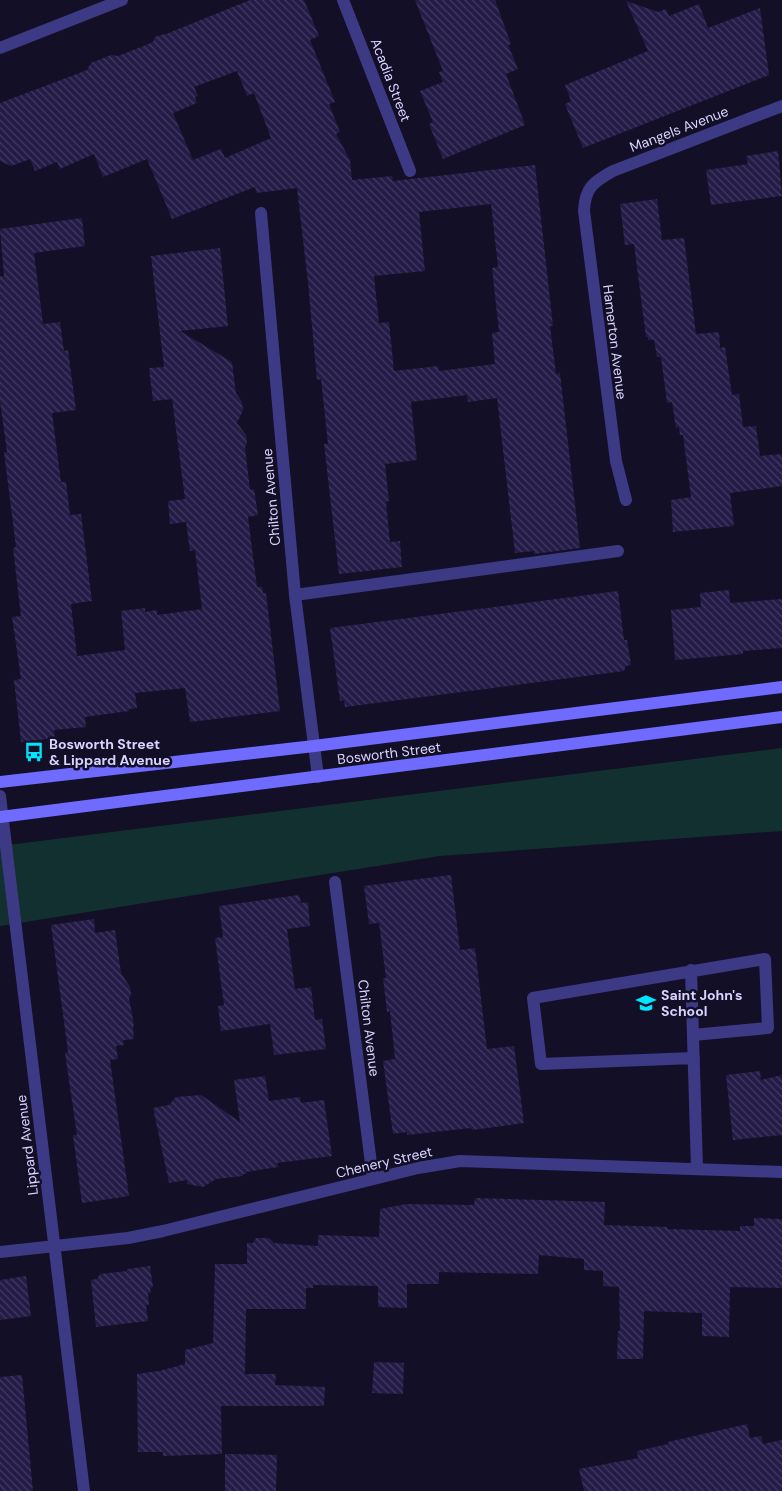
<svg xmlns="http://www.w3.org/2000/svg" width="782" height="1491" font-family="'DM Sans',sans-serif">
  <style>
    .park { fill: #12302f }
    .building { fill: url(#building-back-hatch); fill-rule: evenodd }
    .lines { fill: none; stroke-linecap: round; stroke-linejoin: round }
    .service { stroke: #3d3a85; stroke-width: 12 }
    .minor { stroke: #3d3a85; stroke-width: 12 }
    .secondary { stroke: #6f6bff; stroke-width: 12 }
    .labels { text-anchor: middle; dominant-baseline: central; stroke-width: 5; stroke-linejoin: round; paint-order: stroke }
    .street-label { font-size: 14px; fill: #d9d4ff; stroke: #130f26 }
    .poi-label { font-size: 14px; font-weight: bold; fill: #d9d4ff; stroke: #130f26; text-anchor: start }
  </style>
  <defs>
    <pattern id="building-back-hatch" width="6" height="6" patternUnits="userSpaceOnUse" patternTransform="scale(1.25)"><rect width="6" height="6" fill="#241b47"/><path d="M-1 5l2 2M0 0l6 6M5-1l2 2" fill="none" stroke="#433b63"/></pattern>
  </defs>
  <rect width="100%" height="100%" fill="#130f26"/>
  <path class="park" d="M 782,748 L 782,831 L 440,856 L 0,926 L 0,846 Z"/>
  <path class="building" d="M 250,0 L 304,0 L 319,36 L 310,40 L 335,102 L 329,104 L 340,132 L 336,134 L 350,160 L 352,180 L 392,176 L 393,181 L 535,165 L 553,326 L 550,326 L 556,374 L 560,373 L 580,548 L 534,554 L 534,551 L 515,553 L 497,398 L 468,402 L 467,395 L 411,402 L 417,460 L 385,464 L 389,501 L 386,502 L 390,542 L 400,541 L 402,567 L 339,574 L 324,444 L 328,444 L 321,379 L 317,380 L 308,283 L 297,188 L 256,193 L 255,187 L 172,219 L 147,159 L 103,177 L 94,154 L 60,169 L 57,162 L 35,171 L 30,159 L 11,166 L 0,161 L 0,103 L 87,70 L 91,63 L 111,55 L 118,56 L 146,45 L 153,42 L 155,37 L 164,34 L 166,34 ZM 237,71 L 247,96 L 254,93 L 271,138 L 225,158 L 221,149 L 193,160 L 173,113 L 197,103 L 195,97 L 198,96 L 194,87 ZM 491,204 L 498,267 L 492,268 L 499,332 L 492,333 L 495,364 L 439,371 L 438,366 L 394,371 L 389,322 L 379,323 L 374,276 L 425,271 L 419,212 Z
    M 415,0 L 495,0 L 511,44 L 508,45 L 518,69 L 506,74 L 525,125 L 443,159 L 429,124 L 433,122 L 420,91 L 443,82 L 439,72 L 443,71 Z
    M 626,1 L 658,12 L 666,9 L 669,16 L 699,4 L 708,28 L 760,8 L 769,75 L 583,148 L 565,104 L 571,101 L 565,85 L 648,51 Z
    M 778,151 L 782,196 L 711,205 L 706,170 L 748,164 L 746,156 Z
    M 657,199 L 662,240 L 684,238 L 696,334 L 719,332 L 720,348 L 725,347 L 732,395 L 739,394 L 743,427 L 756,426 L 760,456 L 782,454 L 782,486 L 730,493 L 734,526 L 673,532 L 671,500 L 691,497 L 683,435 L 680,435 L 679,427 L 676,428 L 672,402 L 667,403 L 661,357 L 657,357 L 654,340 L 648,340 L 648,337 L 646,337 L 634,244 L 625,245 L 620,204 Z
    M 82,218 L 85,246 L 34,253 L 43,324 L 60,322 L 64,351 L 68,350 L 76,410 L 52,413 L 61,482 L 66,482 L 70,515 L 81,514 L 92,601 L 71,604 L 77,656 L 125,650 L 121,611 L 145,608 L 145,612 L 157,610 L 157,615 L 202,609 L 195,550 L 190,551 L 186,522 L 170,524 L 168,501 L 185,499 L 172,399 L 153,401 L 149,368 L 164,367 L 151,256 L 220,248 L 228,326 L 180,331 L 232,362 L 236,393 L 242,402 L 243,410 L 237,423 L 246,435 L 247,443 L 245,447 L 250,490 L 254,489 L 258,515 L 248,517 L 257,587 L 262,587 L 263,593 L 266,593 L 280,711 L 190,722 L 185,688 L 135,693 L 137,708 L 129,709 L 129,711 L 85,717 L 86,727 L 54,730 L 55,738 L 21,742 L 14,680 L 21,679 L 12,617 L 21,616 L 13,548 L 16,547 L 4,452 L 7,452 L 0,401 L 0,276 L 4,276 L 0,229 Z
    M 729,590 L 730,603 L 782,599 L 782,648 L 743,651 L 743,654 L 675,660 L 671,610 L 701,607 L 700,593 Z
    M 618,591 L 624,640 L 627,640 L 631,665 L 626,666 L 624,671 L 345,707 L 344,700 L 340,701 L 330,628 Z
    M 451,875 L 460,950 L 475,948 L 487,1049 L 514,1046 L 524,1123 L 472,1130 L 471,1128 L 407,1135 L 407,1132 L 393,1134 L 383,1061 L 395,1059 L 390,1011 L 387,1012 L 383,978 L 386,978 L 379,923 L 369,924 L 364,886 Z
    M 299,895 L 301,903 L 308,902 L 310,926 L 287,929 L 295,989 L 311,987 L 315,1020 L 322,1019 L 326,1049 L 274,1055 L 270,1024 L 221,1031 L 218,1006 L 224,1005 L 215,938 L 223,937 L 219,906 Z
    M 94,919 L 95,933 L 115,930 L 121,973 L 130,987 L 131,994 L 129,998 L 134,1025 L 133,1027 L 134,1039 L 123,1040 L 124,1045 L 116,1046 L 118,1059 L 110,1060 L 129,1196 L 82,1203 L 73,1135 L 77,1135 L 65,1053 L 68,1052 L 51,925 Z
    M 760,1071 L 761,1080 L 782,1075 L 782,1135 L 733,1140 L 726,1075 Z
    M 265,1076 L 269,1101 L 300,1097 L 301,1103 L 324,1100 L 332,1156 L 277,1163 L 278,1167 L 246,1172 L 246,1174 L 243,1174 L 243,1176 L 216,1179 L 203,1187 L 187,1184 L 187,1180 L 169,1183 L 153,1108 L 169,1105 L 176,1097 L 201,1095 L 240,1122 L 234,1080 Z
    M 475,1198 L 605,1202 L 604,1225 L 667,1227 L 667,1229 L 740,1231 L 740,1226 L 754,1226 L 754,1218 L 782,1219 L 782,1288 L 730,1287 L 729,1337 L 702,1336 L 702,1313 L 644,1311 L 643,1359 L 617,1359 L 618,1331 L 620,1331 L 619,1287 L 603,1286 L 603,1271 L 584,1270 L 584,1259 L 539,1255 L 538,1274 L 439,1272 L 439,1284 L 407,1284 L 407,1308 L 378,1307 L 378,1286 L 313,1285 L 313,1288 L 306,1288 L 306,1309 L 246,1309 L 245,1374 L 276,1374 L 275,1385 L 325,1387 L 324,1406 L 221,1406 L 222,1454 L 163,1456 L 163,1452 L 138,1452 L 137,1374 L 159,1371 L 185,1364 L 185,1350 L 213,1343 L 215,1264 L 247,1264 L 247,1243 L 253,1243 L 256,1238 L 269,1238 L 274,1243 L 318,1246 L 318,1235 L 379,1237 L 380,1209 L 406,1204 L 474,1205 Z
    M 150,1266 L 153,1287 L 150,1288 L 151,1293 L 148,1293 L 149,1305 L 146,1305 L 148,1321 L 96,1327 L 91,1280 L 97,1279 L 100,1274 L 127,1271 L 127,1269 Z
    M 26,1276 L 31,1316 L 0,1320 L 0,1280 Z
    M 374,1362 L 404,1363 L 403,1394 L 372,1393 Z
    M 22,1375 L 33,1491 L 0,1491 L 0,1377 Z
    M 747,1424 L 750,1438 L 761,1436 L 763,1444 L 782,1440 L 782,1491 L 584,1491 L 579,1469 L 638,1458 L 637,1451 L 668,1444 L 668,1442 Z
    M 225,1454 L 277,1455 L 276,1491 L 225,1491 Z"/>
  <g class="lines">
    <path class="service" d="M 295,595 L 618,551
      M 691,970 L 697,1169
      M 693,1035 L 768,1028 L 765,959 L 533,998 L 541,1064 L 694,1058"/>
    <path class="minor" d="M 343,0 L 410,171
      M 0,48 L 122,0
      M 261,213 L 295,595 L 318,777
      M 626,500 L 616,461 L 584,211 C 585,188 593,182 613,171 L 782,106
      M 0,796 L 84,1491
      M 335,882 L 373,1179
      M 0,1252 L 128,1238 L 163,1231 L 418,1168 L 460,1161 L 782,1172"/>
    <path class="secondary" d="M 0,782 L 314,746 L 782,687
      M 0,817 L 782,717"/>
  </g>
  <defs>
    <symbol id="bus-bare" viewBox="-9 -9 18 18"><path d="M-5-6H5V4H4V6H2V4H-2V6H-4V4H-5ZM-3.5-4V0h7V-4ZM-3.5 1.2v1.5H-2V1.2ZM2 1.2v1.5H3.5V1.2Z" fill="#00e5ff" stroke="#130f26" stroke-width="2.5" paint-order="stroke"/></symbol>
    <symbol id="school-bare" viewBox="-9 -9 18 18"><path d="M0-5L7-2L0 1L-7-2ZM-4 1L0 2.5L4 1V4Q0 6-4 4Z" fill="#00e5ff" stroke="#130f26" stroke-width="2.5" paint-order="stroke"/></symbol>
  </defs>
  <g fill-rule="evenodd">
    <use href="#bus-bare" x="20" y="738" width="28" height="28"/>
    <use href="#school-bare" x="632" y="989" width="28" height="28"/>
  </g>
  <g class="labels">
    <g class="street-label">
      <text transform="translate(391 80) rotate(69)">Acadia Street</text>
      <text transform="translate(679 129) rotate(-21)">Mangels Avenue</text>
      <text transform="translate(615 342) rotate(83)">Hamerton Avenue</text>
      <text transform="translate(271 497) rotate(-95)">Chilton Avenue</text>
      <text transform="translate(389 753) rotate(-7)">Bosworth Street</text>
      <text transform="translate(369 1028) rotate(83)">Chilton Avenue</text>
      <text transform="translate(27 1145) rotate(-97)">Lippard Avenue</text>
      <text transform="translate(384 1162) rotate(-13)">Chenery Street</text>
    </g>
    <g class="poi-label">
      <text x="49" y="744">Bosworth Street<tspan x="49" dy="16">&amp; Lippard Avenue</tspan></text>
      <text x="661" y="995">Saint John's<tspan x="661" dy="16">School</tspan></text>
    </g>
  </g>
</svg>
